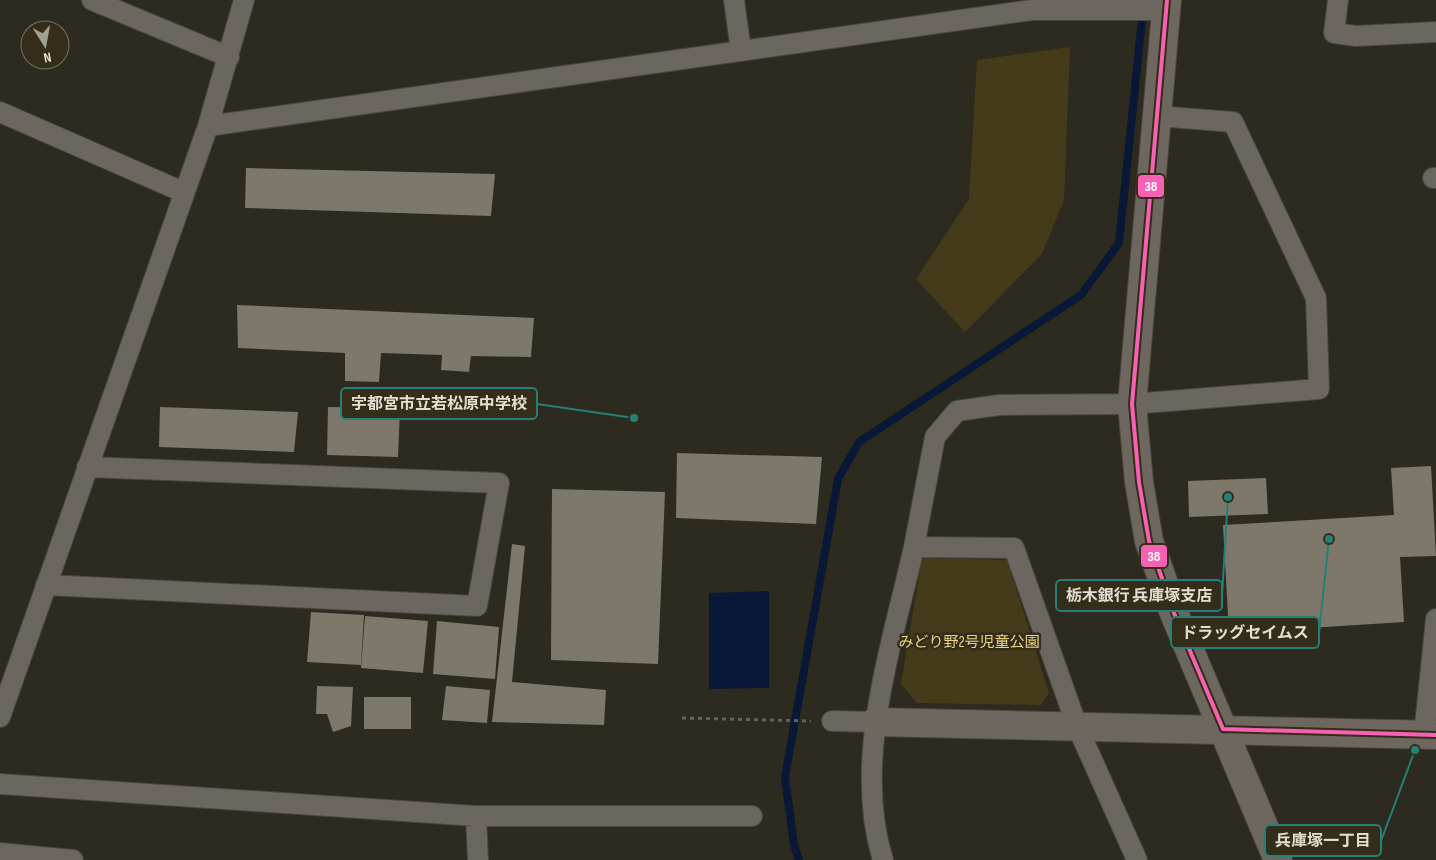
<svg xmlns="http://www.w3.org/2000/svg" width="1436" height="860" font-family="'Sofia Sans Condensed','Noto Sans JP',sans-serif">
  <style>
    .green { fill: #453b1b }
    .water { fill: #091837 }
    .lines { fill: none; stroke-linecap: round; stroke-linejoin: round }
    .stream { stroke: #091837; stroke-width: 8 }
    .building { fill: #7d7869 }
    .street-casing { stroke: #49463c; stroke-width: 22 }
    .secondary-casing { stroke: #49463c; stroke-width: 30 }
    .path { stroke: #66615a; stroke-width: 3; stroke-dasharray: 4 4; stroke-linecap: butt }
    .street { stroke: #6b6660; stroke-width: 20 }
    .secondary { stroke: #6e6760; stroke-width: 28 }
    .bus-1-casing { stroke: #332d19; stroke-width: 8 }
    .bus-1 { stroke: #f860b3; stroke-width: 4 }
    .labels { text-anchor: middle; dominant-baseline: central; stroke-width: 5; stroke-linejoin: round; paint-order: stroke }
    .park-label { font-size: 15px; fill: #ecd486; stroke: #332d19 }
    .leader { fill: none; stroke: #248078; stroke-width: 2 }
    .callout-dot { fill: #248078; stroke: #332d19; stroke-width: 2 }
    .callout { fill: #332d19; stroke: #248078; stroke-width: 2 }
    .callout-label { font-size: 16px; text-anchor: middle; font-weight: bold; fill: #e1ded2 }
    .line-badge { stroke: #332d19; stroke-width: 2 }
    .badge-label { font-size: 14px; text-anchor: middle; font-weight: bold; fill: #fff }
  </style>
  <rect width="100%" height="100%" fill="#2d2a1f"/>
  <path class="green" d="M 1070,47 L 1064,200 L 1042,254 L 965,332 L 916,279 L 969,199 L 977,60 Z
    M 922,558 L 1007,560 L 1049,693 L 1041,705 L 917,703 L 901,684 Z"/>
  <path class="water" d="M 769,591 L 769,688 L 709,689 L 709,593 Z"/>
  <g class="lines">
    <path class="stream" d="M 799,860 L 794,845 L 785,777 L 838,479 L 859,442 L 1081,295 L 1119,243 L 1144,0"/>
  </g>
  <path class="building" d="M 246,168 L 495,174 L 491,216 L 245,208 Z
    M 237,305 L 534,318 L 531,357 L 471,356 L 469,372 L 441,370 L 442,355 L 381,353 L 379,382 L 345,381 L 345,353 L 238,348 Z
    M 160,407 L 298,412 L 294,452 L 159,447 Z
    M 328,407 L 400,408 L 398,457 L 327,455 Z
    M 677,453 L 822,457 L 816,524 L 676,518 Z
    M 1431,466 L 1436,556 L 1400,557 L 1404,622 L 1229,633 L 1223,525 L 1394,515 L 1391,468 Z
    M 1266,478 L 1268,514 L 1189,517 L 1188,481 Z
    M 552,489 L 665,492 L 658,664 L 551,660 Z
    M 512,544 L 525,546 L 512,682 L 606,690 L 604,725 L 492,722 Z
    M 311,612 L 364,615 L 361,665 L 307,662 Z
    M 365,616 L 428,621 L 423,673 L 361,668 Z
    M 437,621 L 499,627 L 495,679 L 433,674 Z
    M 317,686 L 353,687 L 351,726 L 333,732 L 327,714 L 316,714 Z
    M 446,686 L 490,690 L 487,723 L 442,720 Z
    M 364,697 L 411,697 L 411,729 L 364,729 Z"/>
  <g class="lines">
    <defs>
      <path id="street" d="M 92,0 L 229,57
        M 734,0 L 741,51
        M 1338,0 L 1334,33 L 1356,36 L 1436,32
        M 0,112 L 183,192
        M 208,126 L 1032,10 L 1166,10
        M 1433,178 L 1436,178
        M 914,547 L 935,437 L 957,411 L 999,405 L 1132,404 L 1319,389 L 1316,298 L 1233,122 L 1157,116
        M 46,585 L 477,606 L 499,483 L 87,467
        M 0,717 L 208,126 L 244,0
        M 832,721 L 875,722
        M 1424,735 L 1436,619
        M 0,784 L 476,816 L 478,860
        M 476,816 L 752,816
        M 0,853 L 73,860
        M 883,860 C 852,761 892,646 914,547 L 1014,548 L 1077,726 L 1137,860"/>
      <path id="secondary" d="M 1167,0 L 1132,404 L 1139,482 L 1149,541 L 1174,613 L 1278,860
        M 875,722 L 1436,735"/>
    </defs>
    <use href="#street" class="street-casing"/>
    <use href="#secondary" class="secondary-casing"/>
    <path class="path" d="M 682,718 L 811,721"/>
    <use href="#street" class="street"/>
    <use href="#secondary" class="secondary"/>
    <defs>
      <path id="bus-1" d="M 1167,0 L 1132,404 L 1139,482 L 1149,541 L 1174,613 L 1223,729
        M 1223,729 L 1436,735"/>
    </defs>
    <use href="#bus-1" class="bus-1-casing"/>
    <use href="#bus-1" class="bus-1"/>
  </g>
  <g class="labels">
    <g class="park-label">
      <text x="969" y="642">みどり野2号児童公園</text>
    </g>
  </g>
  <path class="leader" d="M634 418L537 404M1228 497L1222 596M1329 539L1319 633M1415 750L1381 841"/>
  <g class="callout-dot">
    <circle cx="634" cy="418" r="5"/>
    <circle cx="1228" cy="497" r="5"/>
    <circle cx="1329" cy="539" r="5"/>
    <circle cx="1415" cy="750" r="5"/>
  </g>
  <g class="callout">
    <rect x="341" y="388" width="196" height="31" rx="5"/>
    <rect x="1056" y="580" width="166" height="31" rx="5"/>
    <rect x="1171" y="617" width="148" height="31" rx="5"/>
    <rect x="1265" y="825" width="116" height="31" rx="5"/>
  </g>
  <g class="callout-label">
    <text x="439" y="409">宇都宮市立若松原中学校</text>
    <text x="1139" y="601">栃木銀行 兵庫塚支店</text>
    <text x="1245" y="638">ドラッグセイムス</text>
    <text x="1323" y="846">兵庫塚一丁目</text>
  </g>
  <g class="line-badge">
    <rect x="1137" y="174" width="28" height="24" rx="5" fill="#f860b3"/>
    <rect x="1140" y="544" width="28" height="24" rx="5" fill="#f860b3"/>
  </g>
  <g class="badge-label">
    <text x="1151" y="191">38</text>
    <text x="1154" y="561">38</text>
  </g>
  <g transform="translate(45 45) rotate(169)"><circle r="24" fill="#332d19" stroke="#797463"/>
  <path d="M0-4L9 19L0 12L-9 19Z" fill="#a29f93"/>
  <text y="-8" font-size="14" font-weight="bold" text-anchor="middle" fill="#e1ded2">N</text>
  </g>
</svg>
